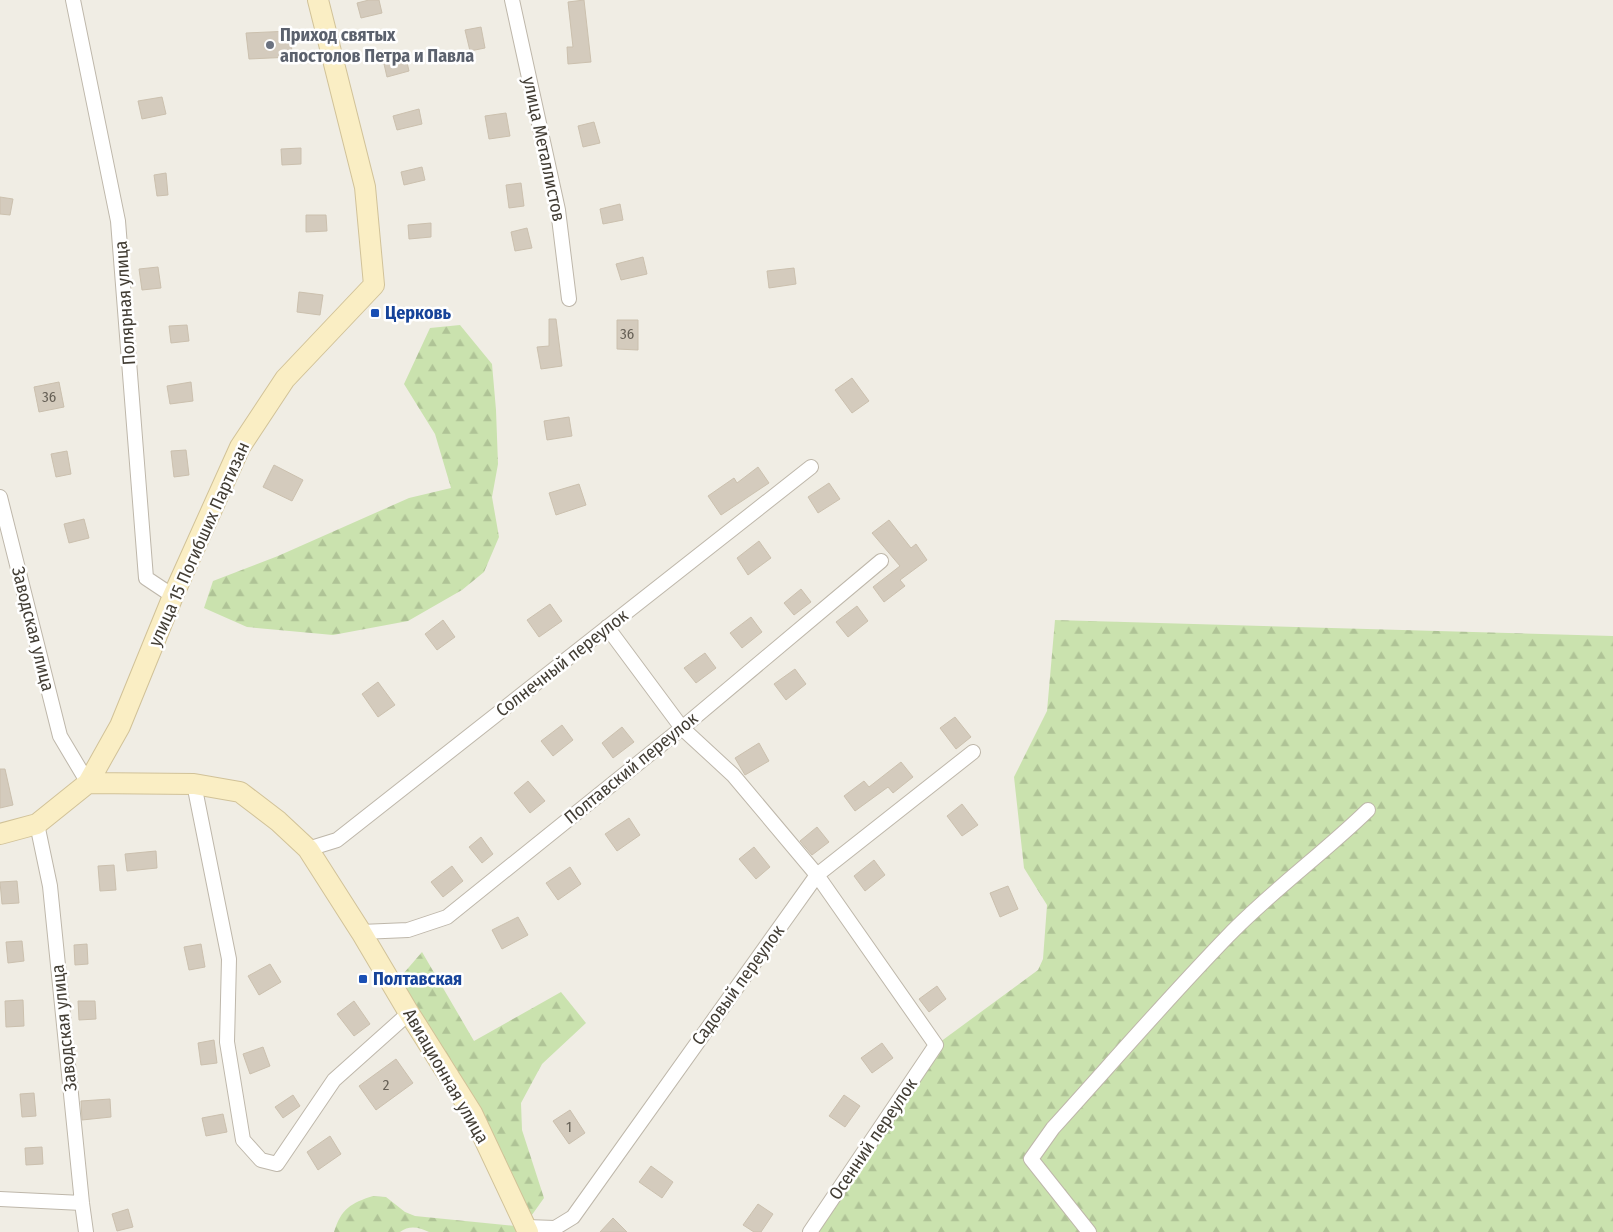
<svg xmlns="http://www.w3.org/2000/svg" width="1613" height="1232" font-family="'Fira Sans Condensed',sans-serif">
  <style>
    .forest { fill: url(#forest-firs) }
    .building { fill: #d4cbbd; stroke: #cbc0ae }
    .lines { fill: none; stroke-linecap: round; stroke-linejoin: round }
    .street-casing { stroke: #beb7aa; stroke-width: 16 }
    .secondary-casing { stroke: #d1c298; stroke-width: 22 }
    .street { stroke: #fff; stroke-width: 14 }
    .secondary { stroke: #faeec4; stroke-width: 20 }
    .worship-dot { fill: #6b7280; stroke: #fff; stroke-width: 2 }
    .transit-dot { fill: #1a4fb4; stroke: #fff; stroke-width: 2 }
    .labels { text-anchor: middle; dominant-baseline: central; stroke-width: 5; stroke-linejoin: round; paint-order: stroke }
    .number-label { font-size: 15px; fill: #666056 }
    .worship-label { font-size: 18px; font-weight: bold; fill: #5b616d; stroke: #fff; text-anchor: start }
    .street-label { font-size: 18px; fill: #423d34; stroke: #fff }
    .transit-label { font-size: 18px; font-weight: bold; fill: #164399; stroke: #fff; text-anchor: start }
  </style>
  <defs>
    <pattern id="forest-firs" width="22" height="20" patternUnits="userSpaceOnUse" patternTransform="scale(1.25)"><rect width="22" height="20" fill="#cae2ae"/><path d="M5 1l3.5 6h-7zM16 11l3.5 6h-7z" fill="#afc396"/></pattern>
  </defs>
  <rect width="100%" height="100%" fill="#f0ede4"/>
  <path class="forest" d="M 460,325 L 492,364 L 496,410 L 498,464 L 492,497 L 499,537 L 484,572 L 462,590 L 408,621 L 333,635 L 247,627 L 204,608 L 213,581 L 278,556 L 409,498 L 451,488 L 435,434 L 404,384 L 430,328 Z
    M 1055,620 L 1613,636 L 1613,1232 L 815,1232 L 936,1045 L 1038,970 L 1043,959 L 1047,905 L 1024,868 L 1014,777 L 1047,711 Z
    M 422,952 L 474,1041 L 561,992 L 586,1023 L 542,1064 L 521,1103 L 522,1130 L 544,1198 L 529,1219 L 397,981 Z
    M 373,1196 L 386,1197 L 405,1212 L 415,1216 L 526,1227 L 528,1232 L 429,1232 C 419,1227 409,1225 400,1232 L 334,1232 C 341,1209 351,1203 373,1196 Z"/>
  <path class="building" d="M 369,0 L 379,0 L 382,13 L 361,18 L 357,3 Z
    M 584,0 L 591,62 L 568,64 L 567,47 L 573,47 L 568,2 Z
    M 481,27 L 485,48 L 470,51 L 465,30 Z
    M 291,31 L 292,57 L 249,59 L 246,33 Z
    M 406,58 L 409,71 L 387,77 L 384,64 Z
    M 162,97 L 166,114 L 142,119 L 138,101 Z
    M 419,109 L 422,124 L 397,130 L 393,116 Z
    M 506,113 L 510,136 L 489,139 L 485,116 Z
    M 594,122 L 600,143 L 583,147 L 578,126 Z
    M 301,148 L 301,164 L 282,165 L 281,149 Z
    M 422,167 L 425,180 L 404,185 L 401,172 Z
    M 166,173 L 168,195 L 157,196 L 154,175 Z
    M 521,183 L 524,206 L 509,208 L 506,185 Z
    M 0,197 L 13,199 L 10,215 L 0,214 Z
    M 620,204 L 623,220 L 603,224 L 600,209 Z
    M 306,215 L 326,215 L 327,231 L 306,232 Z
    M 431,223 L 431,237 L 409,239 L 408,225 Z
    M 527,228 L 532,248 L 515,251 L 511,232 Z
    M 643,257 L 647,274 L 621,280 L 616,264 Z
    M 158,267 L 161,288 L 142,290 L 139,269 Z
    M 794,268 L 796,284 L 769,288 L 767,271 Z
    M 299,292 L 323,295 L 320,315 L 297,312 Z
    M 549,319 L 556,319 L 562,366 L 541,369 L 537,347 L 549,346 Z
    M 617,320 L 638,320 L 638,350 L 617,349 Z
    M 187,325 L 189,341 L 171,343 L 169,326 Z
    M 852,378 L 869,401 L 852,413 L 835,390 Z
    M 59,382 L 64,407 L 39,412 L 34,387 Z
    M 191,382 L 193,401 L 170,404 L 167,386 Z
    M 569,417 L 572,436 L 547,440 L 544,421 Z
    M 186,450 L 189,475 L 174,477 L 171,451 Z
    M 67,451 L 71,474 L 56,477 L 51,454 Z
    M 274,465 L 303,480 L 292,501 L 263,487 Z
    M 758,467 L 769,483 L 721,515 L 708,496 L 734,478 L 737,483 Z
    M 829,483 L 840,499 L 818,513 L 808,497 Z
    M 579,484 L 586,505 L 556,515 L 549,493 Z
    M 84,519 L 89,538 L 69,543 L 64,524 Z
    M 889,520 L 911,548 L 916,544 L 927,560 L 900,580 L 905,586 L 884,602 L 873,587 L 900,566 L 872,533 Z
    M 759,541 L 771,558 L 748,575 L 737,558 Z
    M 801,589 L 811,602 L 794,615 L 784,603 Z
    M 550,604 L 562,621 L 539,637 L 527,620 Z
    M 857,606 L 868,621 L 848,637 L 836,622 Z
    M 751,617 L 762,632 L 742,648 L 730,633 Z
    M 443,620 L 455,637 L 437,650 L 425,634 Z
    M 705,653 L 716,668 L 696,683 L 684,668 Z
    M 795,669 L 806,684 L 786,700 L 774,684 Z
    M 378,682 L 395,705 L 378,717 L 362,694 Z
    M 955,717 L 971,737 L 956,749 L 940,728 Z
    M 562,725 L 573,740 L 553,756 L 541,741 Z
    M 622,727 L 634,742 L 613,758 L 602,743 Z
    M 759,743 L 769,761 L 745,775 L 735,758 Z
    M 901,762 L 913,777 L 893,793 L 888,787 L 855,811 L 844,796 L 864,781 L 869,787 Z
    M 0,769 L 5,769 L 13,805 L 0,808 Z
    M 528,781 L 545,801 L 530,813 L 514,793 Z
    M 962,804 L 978,825 L 962,836 L 947,816 Z
    M 629,818 L 640,835 L 617,851 L 605,834 Z
    M 817,827 L 829,842 L 812,855 L 800,841 Z
    M 481,837 L 493,854 L 482,863 L 469,847 Z
    M 754,847 L 770,867 L 756,879 L 739,859 Z
    M 156,851 L 157,868 L 127,871 L 125,854 Z
    M 874,860 L 885,875 L 865,891 L 854,876 Z
    M 114,865 L 116,890 L 100,891 L 98,866 Z
    M 452,866 L 463,881 L 443,897 L 431,882 Z
    M 570,867 L 581,884 L 558,900 L 546,883 Z
    M 17,881 L 19,903 L 2,904 L 0,882 Z
    M 1008,886 L 1018,909 L 1000,917 L 990,893 Z
    M 518,917 L 528,935 L 502,949 L 492,930 Z
    M 22,941 L 24,961 L 8,963 L 6,942 Z
    M 87,944 L 88,964 L 75,965 L 74,945 Z
    M 201,944 L 205,967 L 189,970 L 184,947 Z
    M 270,964 L 281,982 L 259,995 L 248,976 Z
    M 937,986 L 946,999 L 929,1012 L 919,999 Z
    M 23,1000 L 24,1026 L 6,1027 L 5,1001 Z
    M 78,1001 L 95,1001 L 96,1019 L 79,1020 Z
    M 354,1001 L 370,1024 L 354,1036 L 337,1014 Z
    M 214,1040 L 217,1063 L 201,1065 L 198,1043 Z
    M 882,1043 L 893,1058 L 872,1073 L 861,1058 Z
    M 263,1047 L 270,1066 L 250,1074 L 243,1054 Z
    M 396,1059 L 413,1083 L 376,1110 L 359,1086 Z
    M 34,1093 L 36,1116 L 22,1117 L 20,1094 Z
    M 293,1095 L 300,1106 L 283,1118 L 275,1107 Z
    M 844,1095 L 860,1106 L 845,1127 L 829,1116 Z
    M 110,1099 L 111,1117 L 82,1120 L 81,1101 Z
    M 570,1110 L 585,1133 L 569,1144 L 553,1121 Z
    M 223,1114 L 227,1132 L 206,1136 L 202,1118 Z
    M 330,1136 L 341,1154 L 318,1170 L 307,1152 Z
    M 42,1147 L 43,1164 L 26,1165 L 25,1148 Z
    M 651,1166 L 673,1182 L 662,1198 L 639,1182 Z
    M 758,1204 L 773,1214 L 761,1232 L 754,1232 L 743,1225 Z
    M 128,1209 L 133,1227 L 117,1231 L 112,1214 Z
    M 613,1218 L 627,1232 L 600,1232 Z"/>
  <g class="lines">
    <defs>
      <path id="street" d="M 73,0 L 118,221 L 146,578 L 173,596
        M 512,0 L 558,210 L 569,299
        M 0,497 L 60,736 L 88,783
        M 607,627 L 682,728 L 733,775 L 817,875 L 936,1045 L 810,1232
        M 194,784 L 229,959 L 227,1042 L 243,1140 L 261,1160 L 277,1164 L 334,1080 L 409,1013
        M 37,824 L 50,886 L 82,1203 L 86,1232
        M 308,849 L 337,840 L 811,467
        M 361,932 L 408,930 L 447,917 L 682,728 L 881,561
        M 0,1199 L 82,1203
        M 526,1227 L 555,1228 L 573,1217 L 817,875 L 973,752
        M 1089,1232 L 1031,1159 L 1053,1128 C 1111,1064 1167,999 1227,937 C 1271,891 1323,854 1368,810"/>
      <path id="secondary" d="M 88,783 L 194,784 L 240,792 L 278,821 L 308,849 L 361,932 L 409,1013 L 472,1113 L 528,1232
        M 0,834 L 37,824 L 88,783 L 120,726 L 173,596 L 240,447 L 285,379 L 374,285 L 365,187 L 318,0"/>
    </defs>
    <use href="#street" class="street-casing"/>
    <use href="#secondary" class="secondary-casing"/>
    <use href="#street" class="street"/>
    <use href="#secondary" class="secondary"/>
  </g>
  <circle class="worship-dot" cx="270" cy="45" r="5"/>
  <g class="transit-dot">
    <rect x="370" y="308" width="10" height="10" rx="2.5"/>
    <rect x="358" y="974" width="10" height="10" rx="2.5"/>
  </g>
  <g class="labels">
    <g class="number-label">
      <text x="627" y="334">36</text>
      <text x="49" y="397">36</text>
      <text x="386" y="1085">2</text>
      <text x="569" y="1127">1</text>
    </g>
    <g class="worship-label">
      <text x="280" y="35">Приход святых<tspan x="280" dy="21">апостолов Петра и Павла</tspan></text>
    </g>
    <g class="street-label">
      <text transform="translate(544 149) rotate(78)">улица Металлистов</text>
      <text transform="translate(125 303) rotate(-94)">Полярная улица</text>
      <text transform="translate(199 544) rotate(-66)">улица 15 Погибших Партизан</text>
      <text transform="translate(33 629) rotate(76)">Заводская улица</text>
      <text transform="translate(562 663) rotate(-38)">Солнечный переулок</text>
      <text transform="translate(631 768) rotate(-39)">Полтавский переулок</text>
      <text transform="translate(738 985) rotate(-54)">Садовый переулок</text>
      <text transform="translate(64 1028) rotate(-96)">Заводская улица</text>
      <text transform="translate(446 1076) rotate(60)">Авиационная улица</text>
      <text transform="translate(873 1139) rotate(-56)">Осенний переулок</text>
    </g>
    <g class="transit-label">
      <text x="385" y="313">Церковь</text>
      <text x="373" y="979">Полтавская</text>
    </g>
  </g>
</svg>
